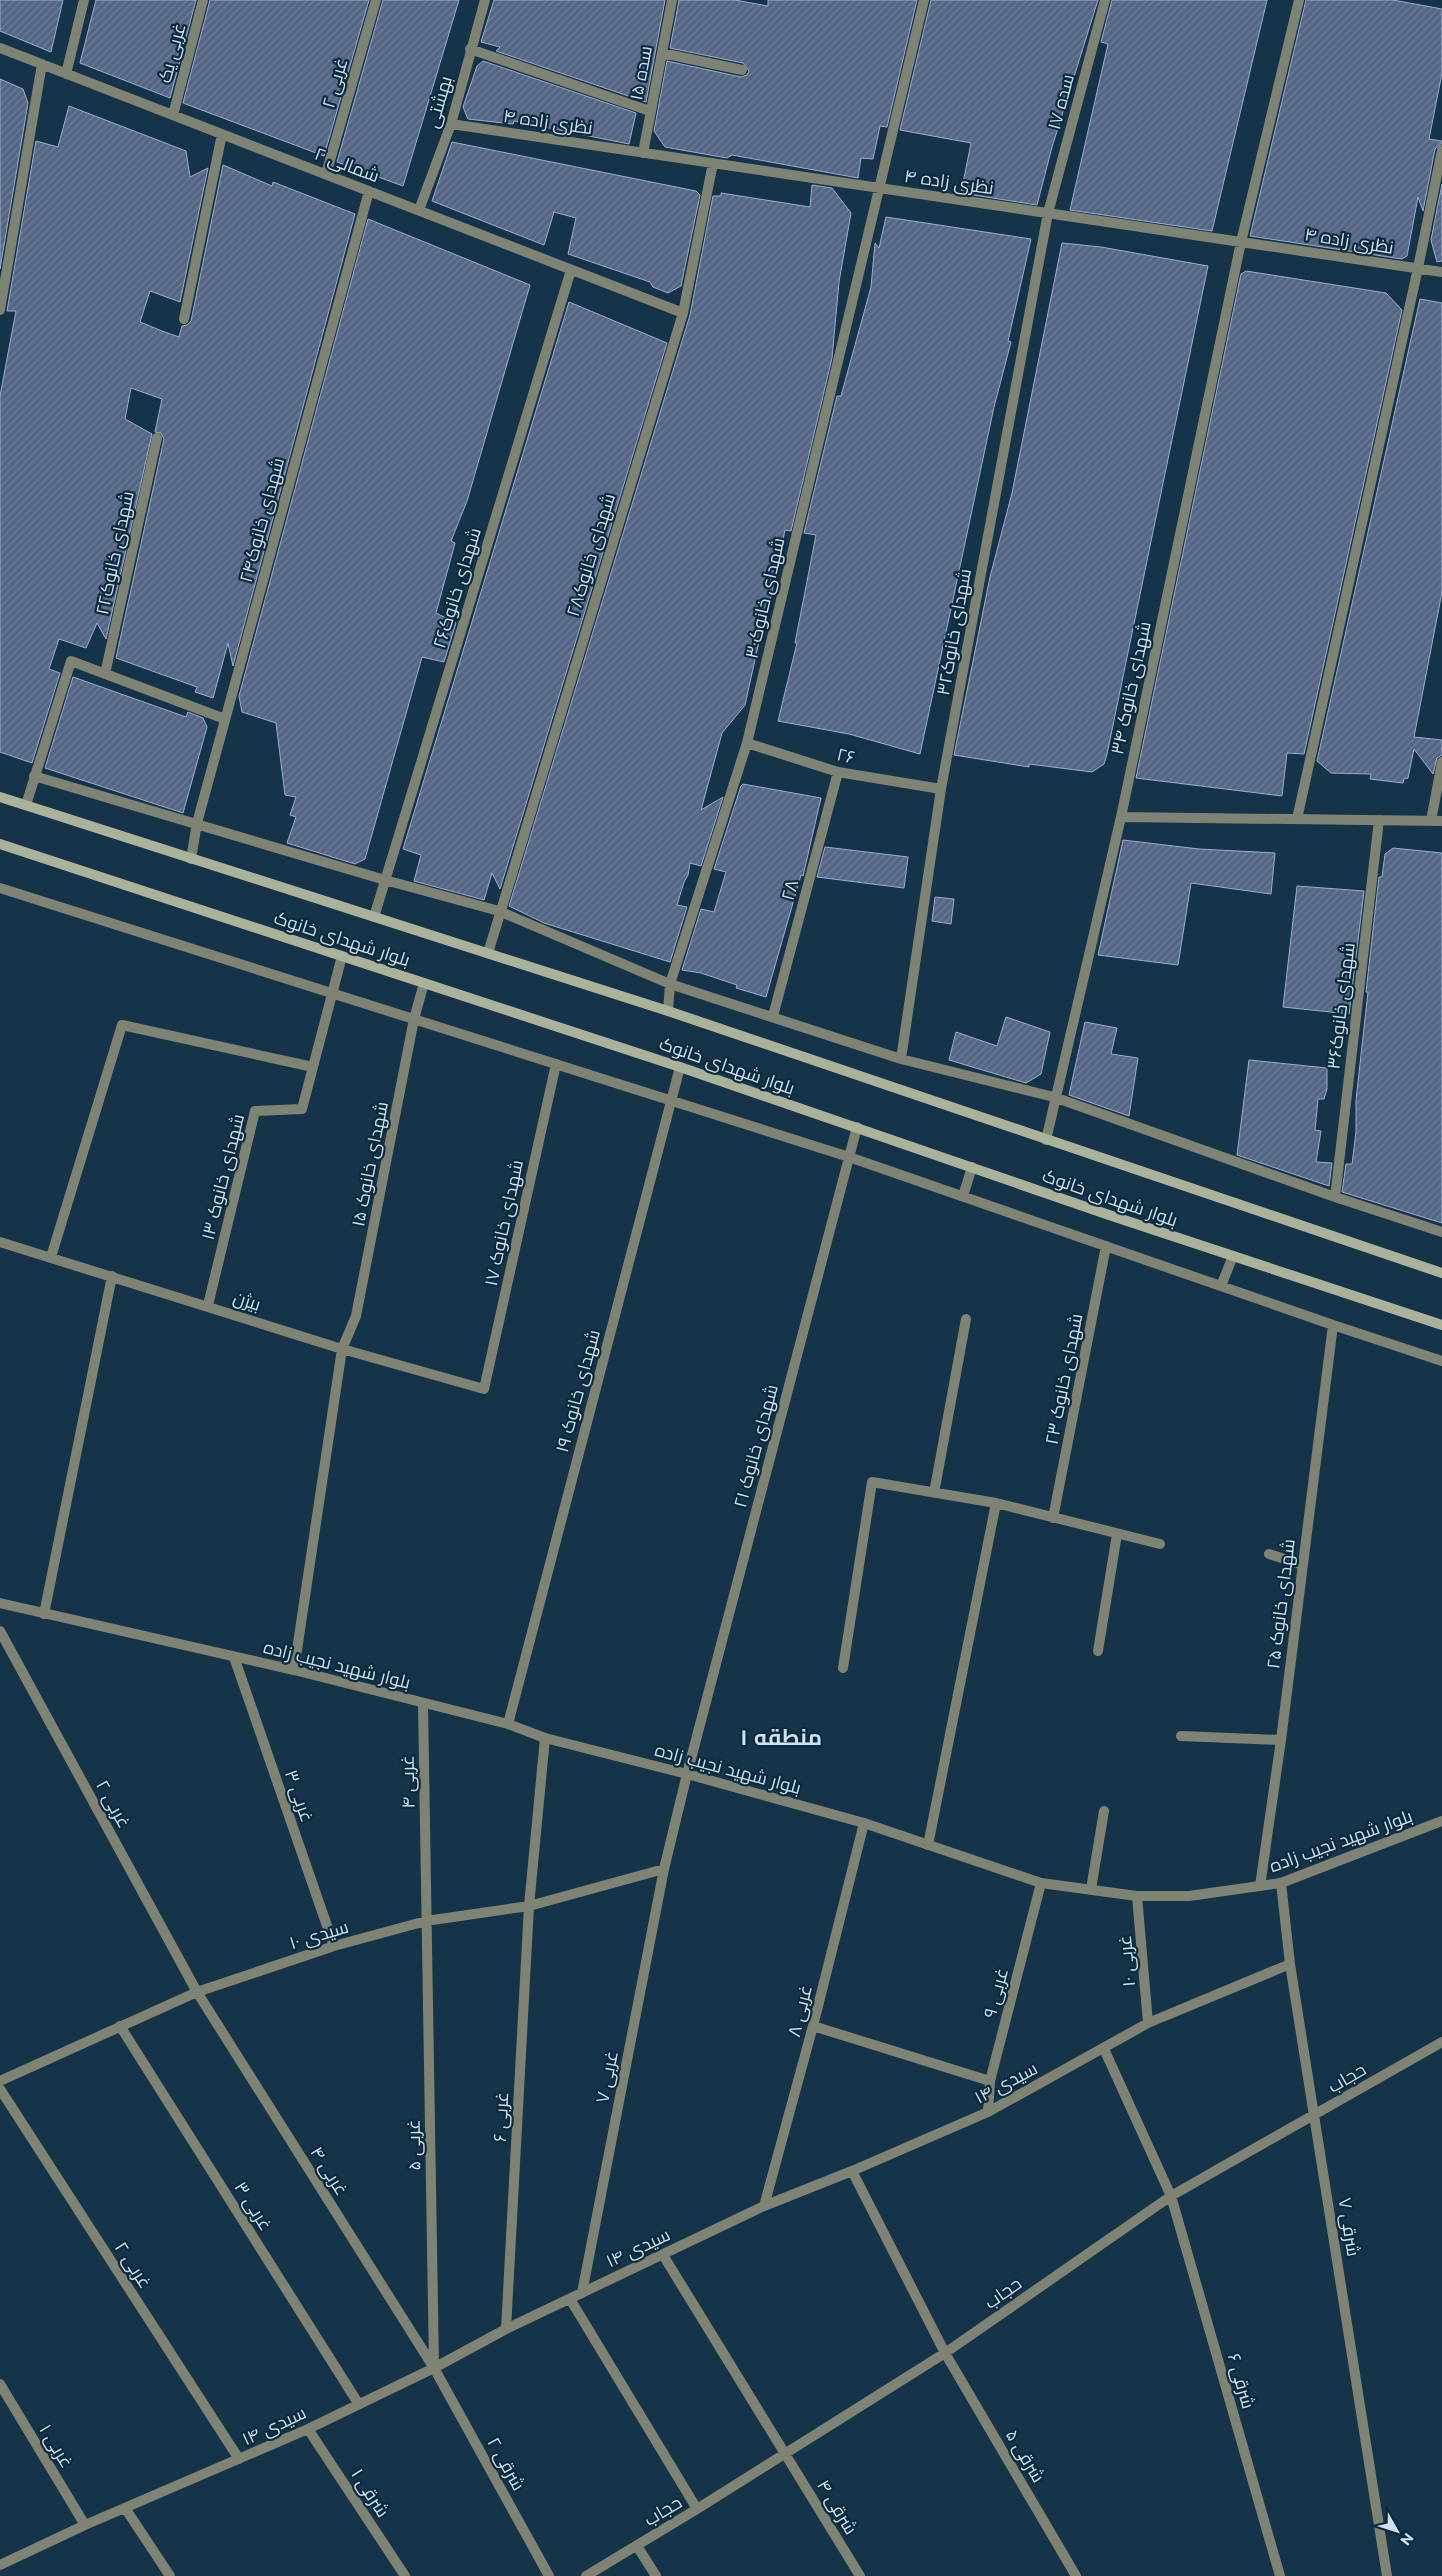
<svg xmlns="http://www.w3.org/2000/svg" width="1442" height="2576" font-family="Montserrat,Cairo,sans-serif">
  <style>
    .building { fill: url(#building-hatch); stroke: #9baed0 }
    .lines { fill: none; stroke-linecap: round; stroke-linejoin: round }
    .minor { stroke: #7e8374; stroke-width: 10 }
    .tertiary { stroke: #7e8374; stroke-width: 10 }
    .secondary { stroke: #aab299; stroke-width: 10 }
    .labels { text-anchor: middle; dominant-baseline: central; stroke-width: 4.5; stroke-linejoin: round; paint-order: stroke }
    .street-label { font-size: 18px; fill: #cfe0ee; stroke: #0a2a3e }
    .district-label { font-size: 22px; font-weight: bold; fill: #cfe0ee; stroke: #0a2a3e }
  </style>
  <defs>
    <pattern id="building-hatch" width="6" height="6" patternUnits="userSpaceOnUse" patternTransform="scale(1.25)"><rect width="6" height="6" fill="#556685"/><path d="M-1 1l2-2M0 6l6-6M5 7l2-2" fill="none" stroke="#6c7c97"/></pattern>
  </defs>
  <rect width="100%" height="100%" fill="#153449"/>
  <path class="building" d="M 0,0 L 63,0 L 51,52 L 0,31 Z
    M 96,0 L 196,0 L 170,98 L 80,63 Z
    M 210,0 L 369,0 L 324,156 L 183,103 Z
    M 383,0 L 459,0 L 403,186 L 337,162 Z
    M 494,0 L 665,0 L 646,102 L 496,51 L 500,47 L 481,42 Z
    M 679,0 L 735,0 L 768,6 L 768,0 L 917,0 L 887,127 L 880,126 L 873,159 L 861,158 L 858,178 L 732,155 L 727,158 L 665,147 L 654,131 L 667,61 L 741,77 L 747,75 L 749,71 L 743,63 L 670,48 Z
    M 931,0 L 1098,0 L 1052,147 L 1037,205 L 961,193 L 971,143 L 900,130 Z
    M 1112,0 L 1267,0 L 1212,231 L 1070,210 L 1108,44 L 1101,42 Z
    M 1306,0 L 1393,0 L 1442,9 L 1442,73 L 1429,139 L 1442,141 L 1442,143 L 1435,149 L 1423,211 L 1418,197 L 1407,256 L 1402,259 L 1250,236 Z
    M 483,61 L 636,113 L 629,144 L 514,121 L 513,124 L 468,119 L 463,107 L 477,66 Z
    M 0,79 L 23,89 L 28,103 L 0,269 Z
    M 69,106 L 186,151 L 190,177 L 208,168 L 180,302 L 150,291 L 140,322 L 162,331 L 179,337 L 182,326 L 187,325 L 191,321 L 223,165 L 272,186 L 273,182 L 355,214 L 233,666 L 228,643 L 213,698 L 195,692 L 197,687 L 116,658 L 164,439 L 161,433 L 155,432 L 162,399 L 131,388 L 125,419 L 152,434 L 106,639 L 97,623 L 86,648 L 59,639 L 49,669 L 60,673 L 32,763 L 0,752 L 0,396 L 16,311 L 7,311 L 36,141 L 58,147 Z
    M 452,142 L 696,191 L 700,195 L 681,286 L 668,293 L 653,287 L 650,282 L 568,254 L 576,218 L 554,212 L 544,245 L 432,201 Z
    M 1442,184 L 1442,261 L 1437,262 L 1431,240 Z
    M 812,185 L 832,188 L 851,213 L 839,282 L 832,358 L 791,531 L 785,530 L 765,625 L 760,637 L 745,705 L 722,733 L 701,810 L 723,797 L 701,866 L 690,863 L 688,875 L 684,882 L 677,905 L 687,907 L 670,962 L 544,923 L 509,906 L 690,315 L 713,196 L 721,196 L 721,193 L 810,207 Z
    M 886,217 L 1031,239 L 1008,341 L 1011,342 L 994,407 L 920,754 L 849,734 L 778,721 L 797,643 L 795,643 L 816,535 L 804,533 L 837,396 L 841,396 L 871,287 L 875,243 L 879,248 Z
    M 368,219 L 530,285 L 467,501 L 451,541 L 455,543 L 436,613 L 456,623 L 444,662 L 422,657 L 365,859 L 355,864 L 287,843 L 296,817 L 290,815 L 296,797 L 285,795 L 276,723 L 242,712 L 239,696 Z
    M 1062,243 L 1101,247 L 1208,266 L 1107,754 L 1104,764 L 1092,772 L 1029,764 L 1029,767 L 954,755 L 990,577 L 1012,493 Z
    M 1246,271 L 1386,293 L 1402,310 L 1304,754 L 1287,753 L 1282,796 L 1136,778 L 1241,274 Z
    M 1420,299 L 1442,303 L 1442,592 L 1414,737 L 1442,740 L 1442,755 L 1437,758 L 1433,774 L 1414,749 L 1408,778 L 1404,779 L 1403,783 L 1370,779 L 1371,774 L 1331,773 L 1317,761 Z
    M 569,302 L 667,343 L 500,889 L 492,873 L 484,900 L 414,881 L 421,855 L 403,849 Z
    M 73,677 L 186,717 L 188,712 L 203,718 L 207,727 L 183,813 L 45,768 Z
    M 743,784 L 821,798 L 803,876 L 801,875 L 766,997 L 736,988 L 737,985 L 701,973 L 682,970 L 701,909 L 714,912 L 726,872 L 714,869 L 741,786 Z
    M 1123,840 L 1199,849 L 1275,853 L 1271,894 L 1191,883 L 1178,965 L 1098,955 Z
    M 825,847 L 908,857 L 904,888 L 817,877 Z
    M 1393,848 L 1442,853 L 1442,1223 L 1342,1192 L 1346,1164 L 1352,1164 L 1356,1132 L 1356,1100 L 1368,992 L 1366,992 L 1379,877 L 1382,877 L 1385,854 Z
    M 1297,886 L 1364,891 L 1349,1014 L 1283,1007 Z
    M 935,897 L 954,899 L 951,924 L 932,921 Z
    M 1006,1017 L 1050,1032 L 1041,1074 L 1026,1083 L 949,1060 L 956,1032 L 997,1046 Z
    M 1085,1022 L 1117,1028 L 1111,1054 L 1138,1058 L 1129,1116 L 1069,1095 Z
    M 1249,1060 L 1327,1068 L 1327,1089 L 1324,1099 L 1318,1099 L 1315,1130 L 1321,1131 L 1316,1162 L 1332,1163 L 1329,1186 L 1237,1155 Z"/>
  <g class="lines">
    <path class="minor" d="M 0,48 L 683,313
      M 470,49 L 650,111
      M 662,53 L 742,70
      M 66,74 L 84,0
      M 173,115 L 203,0
      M 451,124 L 1442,272
      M 643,153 L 672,0
      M 326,174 L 376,0
      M 419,210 L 451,124 L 485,0
      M 0,310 L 42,64
      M 184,319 L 222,134
      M 105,674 L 157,438
      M 747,743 L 838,772 L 941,789
      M 34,776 L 385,880 L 499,911 L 670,984 L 901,1059 L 1054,1097 L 1335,1197 L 1442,1232
      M 26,805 L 71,661 L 225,719
      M 1121,817 L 1442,821
      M 1297,819 L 1418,268 L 1442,150
      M 1431,821 L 1442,762
      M 191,859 L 197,823 L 369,191
      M 0,888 L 849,1157 L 1333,1325 L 1442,1361
      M 374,917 L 571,270
      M 488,953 L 683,313 L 713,163
      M 668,1011 L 670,984 L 747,743 L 924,0
      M 773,1016 L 838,772
      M 901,1059 L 941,789 L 1048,213 L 1105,0
      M 1046,1140 L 1121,817 L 1241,242 L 1299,0
      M 963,1196 L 972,1167
      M 1335,1197 L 1379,820
      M 0,1242 L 342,1349 L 484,1389 L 556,1064
      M 51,1257 L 122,1025 L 313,1067
      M 1221,1286 L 1233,1256
      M 208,1305 L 255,1111 L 302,1109 L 342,956
      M 934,1493 L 966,1319
      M 1053,1518 L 1106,1246
      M 1269,1554 L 1303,1565
      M 44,1614 L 112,1276
      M 0,1631 L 197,1992 L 434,2368 L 549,2576
      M 1098,1651 L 1117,1534
      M 234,1657 L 334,1946
      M 843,1668 L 872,1482 L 996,1503 L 1160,1544
      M 294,1670 L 342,1349 L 356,1316 L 414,1019 L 424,983
      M 423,1703 L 434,2367
      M 508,1724 L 680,1067
      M 1181,1736 L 1281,1740
      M 928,1845 L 996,1503
      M 1281,1883 L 1290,1964 L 1387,2576
      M 1260,1886 L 1281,1740 L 1333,1325
      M 1091,1889 L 1104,1811
      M 1137,1896 L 1148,2023
      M 120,2026 L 358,2403
      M 813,2026 L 990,2081
      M 1104,2049 L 1171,2196 L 1280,2576
      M 0,2081 L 197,1992 L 334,1946 L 426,1921 L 529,1906 L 664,1869
      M 0,2089 L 239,2459
      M 988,2112 L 990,2081 L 1041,1883
      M 852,2171 L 945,2353 L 1076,2576
      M 764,2206 L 813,2026 L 864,1823
      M 663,2255 L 860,2576
      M 582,2293 L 664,1869 L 687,1774 L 857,1127
      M 570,2299 L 697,2509
      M 506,2329 L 529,1906 L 545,1738
      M 0,2384 L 85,2525
      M 308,2429 L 405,2576
      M 125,2508 L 170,2576
      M 637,2546 L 656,2576
      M 0,2565 L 85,2525 L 308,2429 L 434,2368 L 506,2329 L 764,2206 L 852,2171 L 988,2112 L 1148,2023 L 1290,1964
      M 586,2576 L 697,2509 L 945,2353 L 1171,2196 L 1442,2042"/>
    <path class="tertiary" d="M 0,1603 L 294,1670 L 508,1724 L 545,1738 L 687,1774 L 864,1823 L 1041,1883 L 1137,1896 L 1189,1896 L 1281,1883 L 1442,1821"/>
    <path class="secondary" d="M 0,797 L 668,1011 L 1442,1273
      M 0,844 L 680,1067 L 1112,1216 L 1442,1325"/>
  </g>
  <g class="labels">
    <g class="street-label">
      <text transform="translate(172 53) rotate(-75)">غربی یک</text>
      <text transform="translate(641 73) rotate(-79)">سده ۱۵</text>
      <text transform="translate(335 83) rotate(-74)">۲ غربی</text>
      <text transform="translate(439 102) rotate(-74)">بهشتی</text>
      <text transform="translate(1061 102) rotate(-75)">سده ۱۷</text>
      <text transform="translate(548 122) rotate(8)">نظری زاده ۴</text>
      <text transform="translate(347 165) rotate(21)">شمالی ۲</text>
      <text transform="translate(949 182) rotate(8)">نظری زاده ۴</text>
      <text transform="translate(1349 241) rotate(9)">نظری زاده ۴</text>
      <text transform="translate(262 520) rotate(-75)">شهدای خانوک۲۴</text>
      <text transform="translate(115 553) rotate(-78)">شهدای خانوک۲۲</text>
      <text transform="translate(591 555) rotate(-73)">شهدای خانوک۲۸</text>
      <text transform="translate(457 588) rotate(-73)">شهدای خانوک۲۶</text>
      <text transform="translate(765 598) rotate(-77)">شهدای خانوک۳۰</text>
      <text transform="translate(954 632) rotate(-80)">شهدای خانوک۳۲</text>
      <text transform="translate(1131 688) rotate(-78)">۳۴ شهدای خانوک</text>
      <text transform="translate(846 756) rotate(13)">۲۶</text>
      <text transform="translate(790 890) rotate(-75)">۲۸</text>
      <text transform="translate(342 939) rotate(18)">بلوار شهدای خانوک</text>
      <text transform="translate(1341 1006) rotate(-83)">شهدای خانوک۳۶</text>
      <text transform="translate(727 1066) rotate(19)">بلوار شهدای خانوک</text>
      <text transform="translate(370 1164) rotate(-79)">شهدای خانوک ۱۵</text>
      <text transform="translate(223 1177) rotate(-76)">شهدای خانوک ۱۳</text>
      <text transform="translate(1110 1198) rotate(19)">بلوار شهدای خانوک</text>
      <text transform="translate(504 1223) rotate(-78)">شهدای خانوک ۱۷</text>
      <text transform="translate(247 1301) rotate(18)">بیژن</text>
      <text transform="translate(1064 1379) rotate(-79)">شهدای خانوک ۲۳</text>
      <text transform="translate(578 1391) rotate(-75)">شهدای خانوک ۱۹</text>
      <text transform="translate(756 1446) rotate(-75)">شهدای خانوک ۲۱</text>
      <text transform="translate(1281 1604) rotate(-83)">شهدای خانوک ۲۵</text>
      <text transform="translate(337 1665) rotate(14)">بلوار شهید نجیب زاده</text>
      <text transform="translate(728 1769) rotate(15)">بلوار شهید نجیب زاده</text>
      <text transform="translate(408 1782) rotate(-91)">غربی ۴</text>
      <text transform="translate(299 1796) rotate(71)">غربی ۳</text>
      <text transform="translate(113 1804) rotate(61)">غربی ۲</text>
      <text transform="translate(1341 1841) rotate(-20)">بلوار شهید نجیب زاده</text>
      <text transform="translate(319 1935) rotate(-17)">سیدی ۱۰</text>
      <text transform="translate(1127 1961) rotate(-95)">غربی ۱۰</text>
      <text transform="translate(996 1993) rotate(-75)">غربی ۹</text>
      <text transform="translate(800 2011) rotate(-76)">غربی ۸</text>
      <text transform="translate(607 2077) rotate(-79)">غربی ۷</text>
      <text transform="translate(1347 2078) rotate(-30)">حجاب</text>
      <text transform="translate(1006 2083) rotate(-28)">سیدی ۱۴</text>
      <text transform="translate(501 2117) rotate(-87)">غربی ۶</text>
      <text transform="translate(414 2145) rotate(-91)">غربی ۵</text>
      <text transform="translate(329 2171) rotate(58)">غربی ۴</text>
      <text transform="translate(253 2206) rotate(58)">غربی ۳</text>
      <text transform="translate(1349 2227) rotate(81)">شرقی ۷</text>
      <text transform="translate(638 2248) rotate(-25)">سیدی ۱۴</text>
      <text transform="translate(133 2265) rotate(57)">غربی ۲</text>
      <text transform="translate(1003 2293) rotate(-35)">حجاب</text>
      <text transform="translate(1241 2381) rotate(74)">شرقی ۶</text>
      <text transform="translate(274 2426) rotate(-25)">سیدی ۱۴</text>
      <text transform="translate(56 2446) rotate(59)">غربی ۱</text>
      <text transform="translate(1025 2456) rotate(59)">شرقی ۵</text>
      <text transform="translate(506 2464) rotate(61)">شرقی ۲</text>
      <text transform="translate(370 2493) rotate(57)">شرقی ۱</text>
      <text transform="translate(837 2507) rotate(59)">شرقی ۴</text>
      <text transform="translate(663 2511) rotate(-31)">حجاب</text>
    </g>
    <g class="district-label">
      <text x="781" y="1737">منطقه ۱</text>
    </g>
  </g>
  <g transform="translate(1397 2531) rotate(129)" stroke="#0a2a3e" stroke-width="4" paint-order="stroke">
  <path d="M0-4L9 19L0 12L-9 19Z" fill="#cfe0ee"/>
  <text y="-8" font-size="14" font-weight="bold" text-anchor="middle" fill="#cfe0ee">N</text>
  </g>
</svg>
